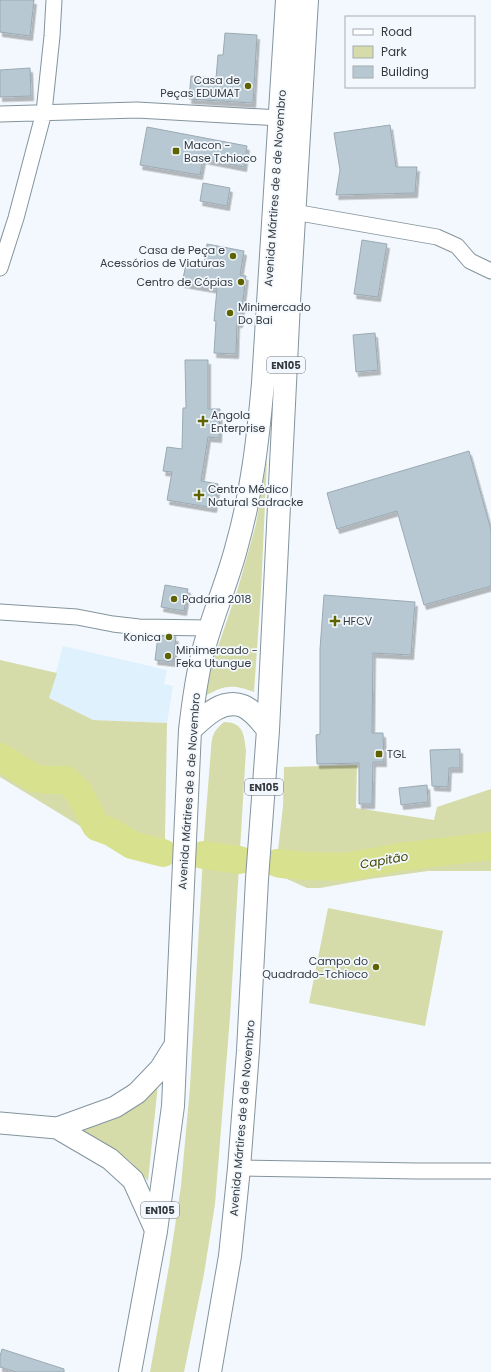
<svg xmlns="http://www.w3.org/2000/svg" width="491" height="1372" font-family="Poppins,sans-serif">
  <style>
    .built { fill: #def1fd }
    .green { fill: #d5dca9 }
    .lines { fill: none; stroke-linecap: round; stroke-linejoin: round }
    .river { stroke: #d8e18e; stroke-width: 28 }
    .building { fill: #b8c8d2; stroke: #9aa9b3; filter: url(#shadow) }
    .street-casing { stroke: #84949d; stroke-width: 17 }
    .secondary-casing { stroke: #84949d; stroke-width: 23 }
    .primary-casing { stroke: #84949d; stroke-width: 24 }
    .street { stroke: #fff; stroke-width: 15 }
    .secondary { stroke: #fff; stroke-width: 21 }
    .primary { stroke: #fff; stroke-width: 22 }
    .poi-dot { fill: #5e6300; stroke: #f2f8fd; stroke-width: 1.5 }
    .labels { text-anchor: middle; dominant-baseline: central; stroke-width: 3.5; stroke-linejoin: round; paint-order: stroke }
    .shield { fill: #f2f8fd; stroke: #6d7377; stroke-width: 1 }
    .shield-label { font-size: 10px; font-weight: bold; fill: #343a3e }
    .poi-label { font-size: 11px; fill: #343a3e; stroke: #f2f8fd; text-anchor: start }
    .street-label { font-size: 11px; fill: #343a3e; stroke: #f2f8fd }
    .water-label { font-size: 12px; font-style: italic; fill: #424604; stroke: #f2f8fd }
  </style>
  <defs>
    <filter id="shadow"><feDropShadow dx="2.5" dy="4.5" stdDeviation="0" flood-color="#0004"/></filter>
  </defs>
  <rect width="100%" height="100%" fill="#f2f8fd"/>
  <path class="built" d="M 63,646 L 167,670 L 164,684 L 173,686 L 167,723 L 93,720 L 49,698 Z"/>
  <path class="green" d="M 267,459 L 261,592 L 254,692 C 232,684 225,685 205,696 L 210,670 L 238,588 L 246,560 L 256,524 Z
    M 0,660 L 57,673 L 49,698 L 93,720 L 167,723 L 165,838 L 162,866 L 85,835 L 80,826 L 0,777 Z
    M 224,722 C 243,722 244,734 246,750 L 230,1017 L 215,1204 L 204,1274 L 184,1372 L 150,1372 L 169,1266 L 181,1186 L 190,1087 L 204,838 L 211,749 C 212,736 213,731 224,722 Z
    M 357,765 L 356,808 L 434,820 L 437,807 L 491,789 L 491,871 L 428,871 L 370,879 L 320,888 L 307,888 L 287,879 L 275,877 L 283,806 L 284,767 Z
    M 328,908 L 443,931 L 425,1026 L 309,1003 Z
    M 158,1084 L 148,1181 L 130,1161 L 102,1141 L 75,1130 L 104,1123 L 120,1116 Z"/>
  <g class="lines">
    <path class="river" d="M 0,757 L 34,778 L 46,780 L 66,780 L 78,791 L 97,827 L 111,832 L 132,845 L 163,853
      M 203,855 L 240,860
      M 277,863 L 305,866 L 346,867 L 400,857 L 491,846"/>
  </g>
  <path class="building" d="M 0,0 L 34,0 L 30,36 L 0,32 Z
    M 225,33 L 257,35 L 253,103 L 189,99 L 191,76 L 216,78 L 218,55 L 223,55 Z
    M 30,68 L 31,96 L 0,97 L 0,70 Z
    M 390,125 L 396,167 L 417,167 L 415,193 L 336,195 L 340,170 L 334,133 Z
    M 147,127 L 247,146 L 244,167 L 203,159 L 200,175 L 140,165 Z
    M 203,183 L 230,188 L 227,206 L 200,201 Z
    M 362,240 L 387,244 L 378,297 L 354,294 Z
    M 207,244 L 244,251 L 240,275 L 246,276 L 240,323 L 237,323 L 236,354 L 214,353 L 216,321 L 214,321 L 217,289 L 182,283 L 187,260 L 204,263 Z
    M 375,333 L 378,370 L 356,372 L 353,335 Z
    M 185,360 L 208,360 L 208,409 L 220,409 L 219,438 L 208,437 L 201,481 L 218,484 L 214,508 L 167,500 L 172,472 L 163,471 L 167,447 L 182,449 L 183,408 L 186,408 Z
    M 469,451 L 491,530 L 491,586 L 424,605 L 397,511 L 337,529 L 327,493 Z
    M 165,585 L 188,589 L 184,611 L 161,607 Z
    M 324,595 L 415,602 L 411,655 L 373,653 L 372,733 L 383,733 L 384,762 L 373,762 L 372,804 L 359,804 L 359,763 L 317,764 L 316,735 L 320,734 L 320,649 Z
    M 158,636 L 176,637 L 173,662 L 155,660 Z
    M 460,749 L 460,768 L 449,768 L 448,787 L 432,786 L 430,750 Z
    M 427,785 L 428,802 L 401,805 L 399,788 Z
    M 2,1349 L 64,1369 L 64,1372 L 16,1372 L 0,1367 L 0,1356 Z"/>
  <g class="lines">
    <defs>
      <path id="street" d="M 0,114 L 137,110 L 280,118
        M 294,212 L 437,237 L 457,246 L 470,261 L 491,271
        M 0,268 L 16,218 L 44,112 L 52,36 L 54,0
        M 0,612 L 77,617 L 113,624 L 139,627 L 210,628
        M 239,1168 L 417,1171 L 491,1171"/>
      <path id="secondary" d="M 0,1123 L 57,1128 L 110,1159 L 133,1180 L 156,1231
        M 57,1128 L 115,1107 L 137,1093 L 160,1069 L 175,1045"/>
      <path id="primary" d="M 190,730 C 204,717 222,698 243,706 C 254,711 261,721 268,730
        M 130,1372 L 156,1231 L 173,1106 L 190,730 C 193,704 196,678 203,652 C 212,616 228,581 237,545 C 252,492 258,438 263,383 L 287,0
        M 210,1372 L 230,1256 L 239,1168 L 248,1051 L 257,879 L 268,730 L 289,302 L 307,0"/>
    </defs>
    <use href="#street" class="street-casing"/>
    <use href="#secondary" class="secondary-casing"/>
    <use href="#primary" class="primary-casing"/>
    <use href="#street" class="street"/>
    <use href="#secondary" class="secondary"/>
    <use href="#primary" class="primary"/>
  </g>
  <g class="poi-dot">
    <circle cx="248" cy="86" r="4"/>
    <rect x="172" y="147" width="8" height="8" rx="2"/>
    <circle cx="233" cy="256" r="4"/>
    <circle cx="241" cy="282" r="4"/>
    <circle cx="230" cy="313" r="4"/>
    <path d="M201 415h4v4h4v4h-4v4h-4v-4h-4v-4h4z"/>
    <path d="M197 489h4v4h4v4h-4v4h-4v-4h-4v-4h4z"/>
    <circle cx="174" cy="599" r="4"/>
    <path d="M333 615h4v4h4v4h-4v4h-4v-4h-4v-4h4z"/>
    <circle cx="169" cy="637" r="4"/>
    <circle cx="168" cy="656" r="4"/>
    <rect x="375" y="750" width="8" height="8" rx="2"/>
    <circle cx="376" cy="967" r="4"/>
  </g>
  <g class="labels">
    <g class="shield">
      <rect x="267" y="357" width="38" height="16" rx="3"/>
      <rect x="245" y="779" width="38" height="16" rx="3"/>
      <rect x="141" y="1202" width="38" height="16" rx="3"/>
    </g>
    <g class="shield-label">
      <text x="286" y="365">EN105</text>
      <text x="264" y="787">EN105</text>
      <text x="160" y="1210">EN105</text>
    </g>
    <g class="poi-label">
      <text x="240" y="80" text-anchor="end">Casa de<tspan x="240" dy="13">Peças EDUMAT</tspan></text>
      <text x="184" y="145">Macon -<tspan x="184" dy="13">Base Tchioco</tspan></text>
      <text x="225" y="250" text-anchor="end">Casa de Peça e<tspan x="225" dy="13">Acessórios de Viaturas</tspan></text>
      <text x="233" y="282" text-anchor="end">Centro de Cópias</text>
      <text x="238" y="307">Minimercado<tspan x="238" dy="13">Do Bai</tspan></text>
      <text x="211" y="415">Angola<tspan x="211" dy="13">Enterprise</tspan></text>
      <text x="208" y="489">Centro Médico<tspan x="208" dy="13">Natural Sadracke</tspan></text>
      <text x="182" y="599">Padaria 2018</text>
      <text x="343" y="621">HFCV</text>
      <text x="161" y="637" text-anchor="end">Konica</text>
      <text x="176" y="650">Minimercado -<tspan x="176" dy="13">Feka Utungue</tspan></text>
      <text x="387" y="754">TGL</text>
      <text x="368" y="961" text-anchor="end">Campo do<tspan x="368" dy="13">Quadrado-Tchioco</tspan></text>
    </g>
    <g class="street-label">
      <text transform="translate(275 188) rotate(-86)">Avenida Mártires de 8 de Novembro</text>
      <text transform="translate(189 791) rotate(-86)">Avenida Mártires de 8 de Novembro</text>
      <text transform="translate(242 1118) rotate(-85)">Avenida Mártires de 8 de Novembro</text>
    </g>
    <g class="water-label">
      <text transform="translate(384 860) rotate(-10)">Capitão</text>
    </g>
  </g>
  <rect x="345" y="16" width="130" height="72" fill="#f2f8fd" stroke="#a6acb1"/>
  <rect x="353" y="29" width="20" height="6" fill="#ffffff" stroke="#a6acb1"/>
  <text x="381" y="36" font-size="12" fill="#343a3e">Road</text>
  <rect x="353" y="46" width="20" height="12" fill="#d5dca9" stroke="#a6acb1"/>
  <text x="381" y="56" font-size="12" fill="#343a3e">Park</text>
  <rect x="353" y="66" width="20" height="12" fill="#b8c8d2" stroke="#a6acb1"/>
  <text x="381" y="76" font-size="12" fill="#343a3e">Building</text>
</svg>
